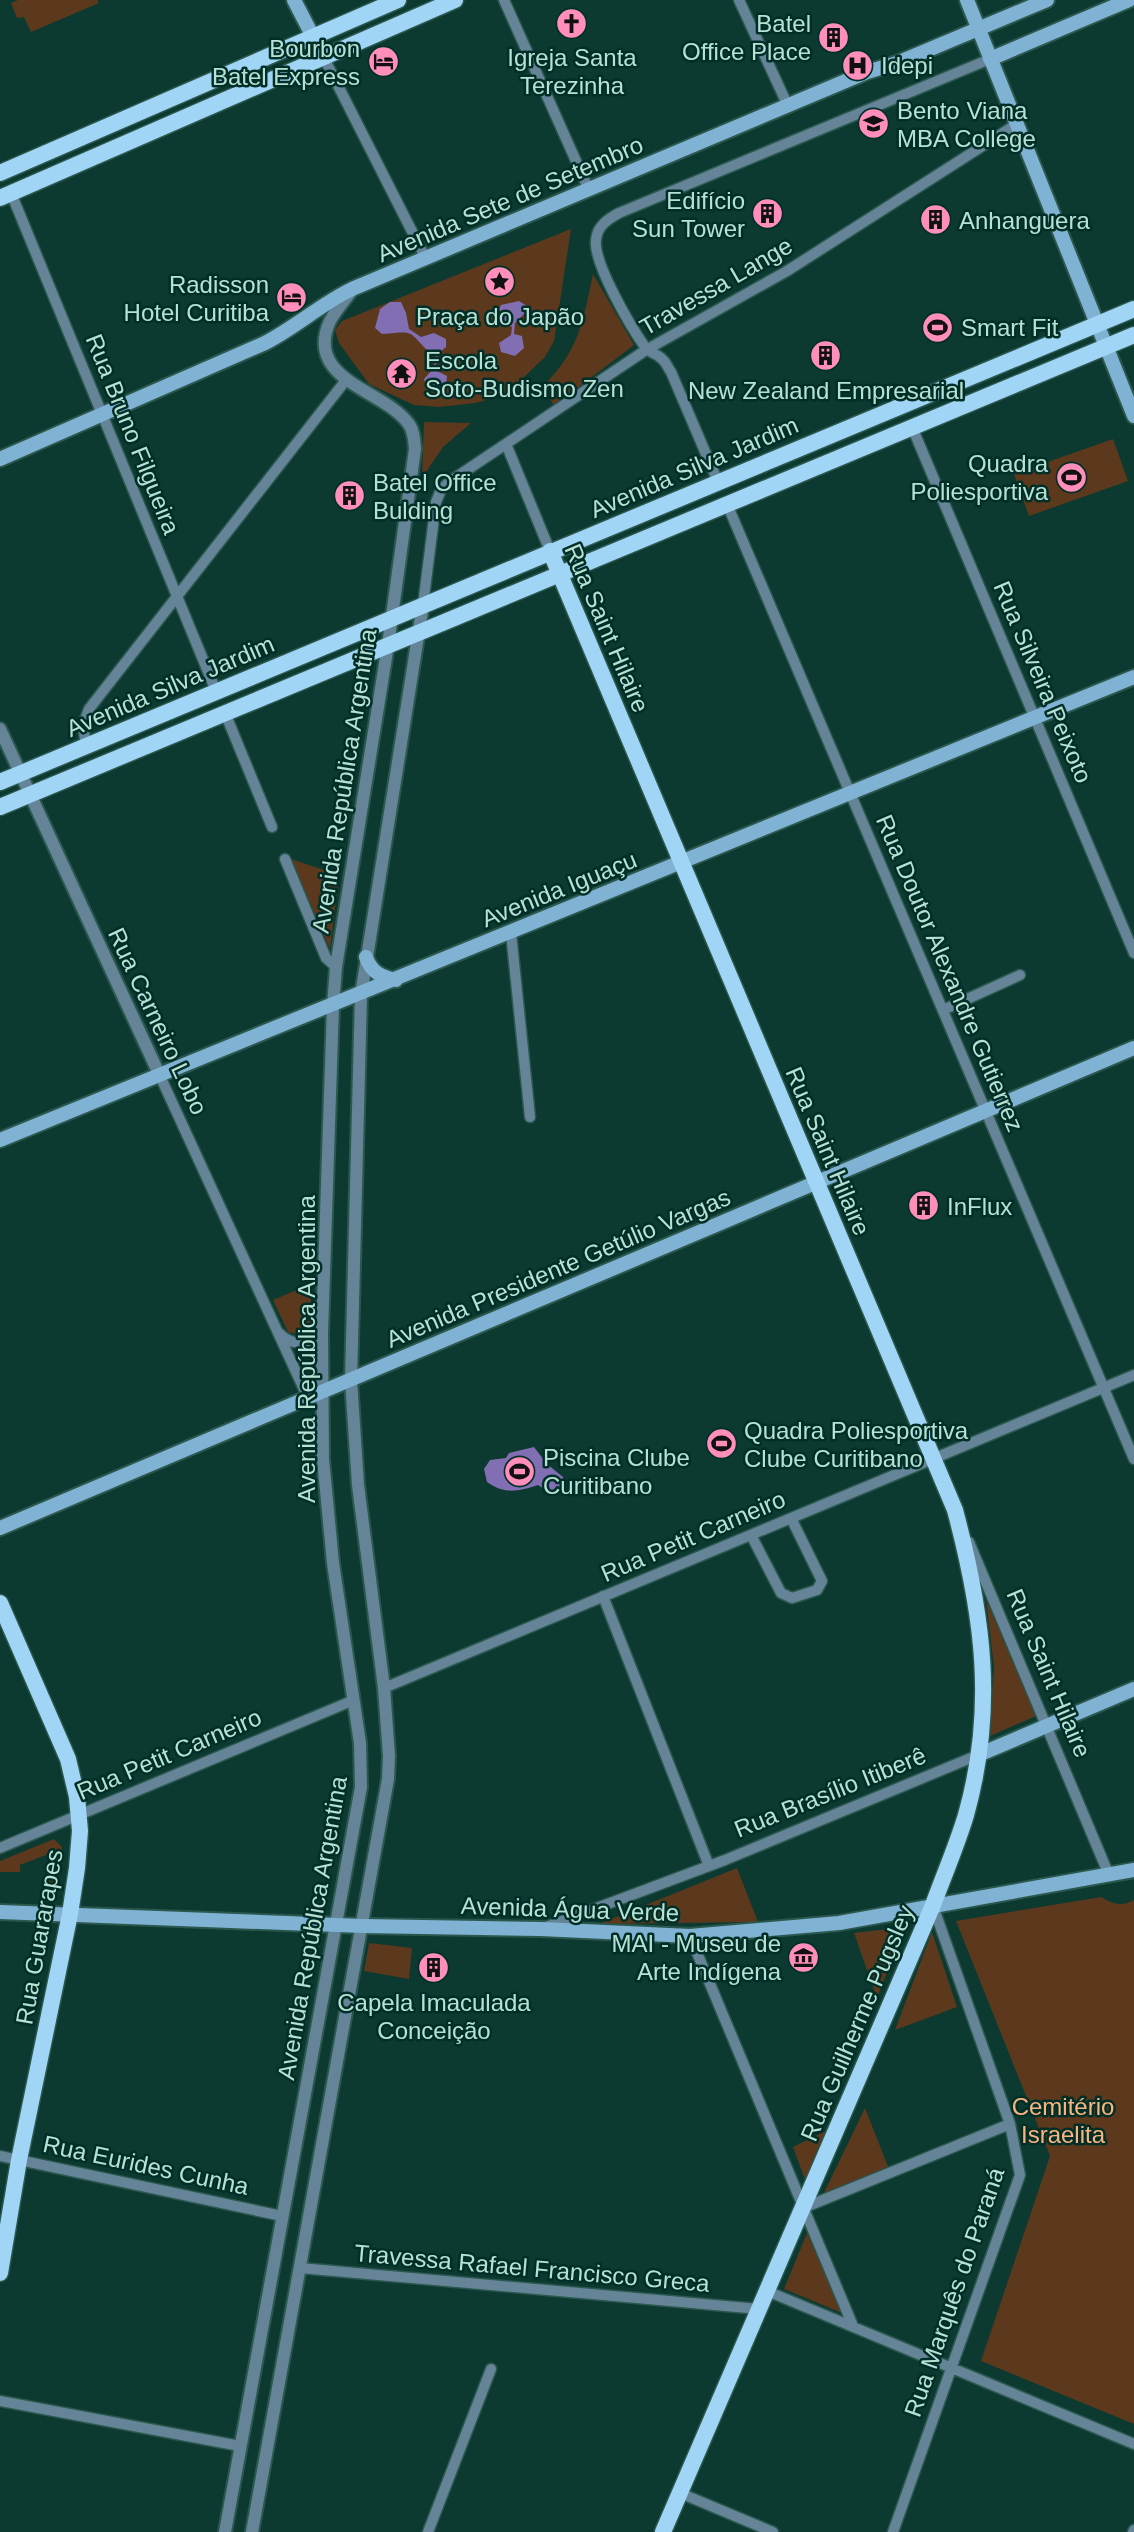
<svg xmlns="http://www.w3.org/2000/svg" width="1134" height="2532" font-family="Arial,sans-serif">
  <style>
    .green { fill: #5c381d }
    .water { fill: #826fb3 }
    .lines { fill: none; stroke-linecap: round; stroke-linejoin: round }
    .minor-casing { stroke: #2b584e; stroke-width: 13 }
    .tertiary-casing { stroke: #2b584e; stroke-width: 16 }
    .secondary-casing { stroke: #2b584e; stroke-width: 18 }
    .primary-casing { stroke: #2b584e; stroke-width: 19 }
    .minor { stroke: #658498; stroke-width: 10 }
    .tertiary { stroke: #658498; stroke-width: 12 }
    .secondary { stroke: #80b3d3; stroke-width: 14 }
    .primary { stroke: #a1d5f6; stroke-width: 16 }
    .labels { text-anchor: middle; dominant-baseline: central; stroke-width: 5; stroke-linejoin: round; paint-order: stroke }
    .poi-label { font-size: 24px; fill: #b9e0d5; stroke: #002f27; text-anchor: start }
    .street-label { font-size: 24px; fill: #b9e0d5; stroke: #002f27 }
    .park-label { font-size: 24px; fill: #fbb380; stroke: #002f27 }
  </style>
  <rect width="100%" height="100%" fill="#0c3a30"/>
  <path class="green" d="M 18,0 L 97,0 L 99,3 L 31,32 L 24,17 L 17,18 L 11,3 Z
    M 571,229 L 554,341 L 545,357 L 505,395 L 475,403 L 439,407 L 414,405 L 369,384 L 339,343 L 335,330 L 342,321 Z
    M 593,274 L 634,345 L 554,406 L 543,386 C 579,351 583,321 593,274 Z
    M 424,422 L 471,423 L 443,447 L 422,478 Z
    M 1113,439 L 1128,481 L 1029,516 L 1014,474 Z
    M 291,859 L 339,875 L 330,949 Z
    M 311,1284 L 311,1329 L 297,1334 L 288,1332 L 273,1300 Z
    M 986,1599 L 1036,1716 L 990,1736 L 994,1667 Z
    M 54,1839 L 62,1847 L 57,1887 L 49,1882 L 51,1853 L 20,1865 L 20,1872 L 0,1872 L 0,1861 Z
    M 737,1868 L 758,1922 L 599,1924 Z
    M 1101,1897 C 1112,1904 1122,1907 1134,1900 L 1134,2424 L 981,2361 L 1050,2156 L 956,1921 Z
    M 905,1927 L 877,1998 L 854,1933 Z
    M 932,1932 L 957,2007 L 895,2030 Z
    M 369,1943 L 412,1948 L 409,1979 L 364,1971 Z
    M 865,2108 L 889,2169 L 820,2201 Z
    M 832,2128 L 807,2185 L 793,2147 Z
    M 807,2233 L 842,2313 L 784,2289 Z"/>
  <path class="water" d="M 519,301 L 527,306 L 524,314 L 515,323 L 514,334 L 522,336 L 524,348 L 515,356 L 501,352 L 499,343 L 511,335 L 512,327 L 504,323 L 499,309 L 501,305 Z
    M 390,302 L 401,302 L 406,313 L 409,329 L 421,337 L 434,333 L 446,339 L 446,347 L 439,353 L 435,370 L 447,376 L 446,386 L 433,390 L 426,386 L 424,379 L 433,369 L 436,353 L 429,352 C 407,330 416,331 382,334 L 375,328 L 380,309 Z
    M 534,1447 L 547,1464 L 563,1477 L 564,1485 L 560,1491 L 548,1492 L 538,1485 C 519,1491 505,1495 487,1482 L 484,1469 L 490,1460 L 506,1458 L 509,1453 Z"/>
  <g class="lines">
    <defs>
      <path id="minor" d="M 504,0 L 589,190
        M 739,0 L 788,106
        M 324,58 L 426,259
        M 11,193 L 216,691
        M 912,427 L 1134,953
        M 506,444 L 550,551
        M 718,482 L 671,372 C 668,368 666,362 662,359 C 657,353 649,353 645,347 C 631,327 593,263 596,240 C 597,226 608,219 619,213 L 990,59
        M 727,504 L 1134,1459
        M 423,605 L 436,502 L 441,490 L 449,482 L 646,350 L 787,271 L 1017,124
        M 225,713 L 272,827
        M 86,746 L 83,725 L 89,709 L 346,380
        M 285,859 L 326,958 L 336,967
        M 511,933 L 530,1117
        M 943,1010 L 1020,975
        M 160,1076 L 308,1398
        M 279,1333 C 292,1347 308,1344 322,1333
        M 751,1535 L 781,1593 L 792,1598 L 817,1590 L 822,1581 L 791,1518
        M 969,1542 L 1109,1875
        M 603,1596 L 709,1866
        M 384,1688 L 1134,1375
        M 0,1848 L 354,1700
        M 546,1927 L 725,1860 L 978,1755
        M 690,1936 L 853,2326
        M 0,2156 L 282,2216
        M 803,2208 L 1010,2124
        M 300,2268 L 759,2309
        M 767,2291 L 1134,2444
        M 0,2401 L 240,2446
        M 680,2493 L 773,2532
        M 428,2532 L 491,2369
        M 893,2532 L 1020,2175 L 1010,2124 L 933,1906
        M 1133,2532 L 1134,2530"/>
      <path id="tertiary" d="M 0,729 L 160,1076
        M 225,2532 L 361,1787 L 360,1743 L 333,1563 L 323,1459 L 322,1333 L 333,1006 L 336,967 L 388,645 L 415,449 C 414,440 414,430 408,423 C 384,390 303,380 330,321 C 336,310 345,300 352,290
        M 252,2532 L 388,1779 L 389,1756 L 384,1688 L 358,1485 L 351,1380 L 361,995 L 423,605"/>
      <path id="secondary" d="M 294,0 L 324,58
        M 967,0 L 1134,416
        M 990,59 L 1129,0
        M 0,459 L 265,343 C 296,327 321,304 352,289 L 867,72 L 897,63 L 1047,0
        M 366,957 C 371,972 381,977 396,980
        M 0,1140 L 1134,677
        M 0,1528 L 1134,1048
        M 978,1755 L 1134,1689
        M 0,1912 L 363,1926 L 541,1929 L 690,1936 L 839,1923 L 1134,1870"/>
      <path id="primary" d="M 0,173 L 398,0
        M 0,198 L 455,0
        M 550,551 L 955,1510 C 983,1615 996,1708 966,1815 C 957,1845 944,1875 933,1905 L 663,2532
        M 0,782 L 1134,309
        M 0,807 L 1134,335
        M 0,1603 L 68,1759 L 77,1797 L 80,1831 L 77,1868 L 70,1914 L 19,2160 L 0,2273"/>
    </defs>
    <use href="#minor" class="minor-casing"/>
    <use href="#tertiary" class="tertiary-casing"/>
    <use href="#secondary" class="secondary-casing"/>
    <use href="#primary" class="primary-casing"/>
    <use href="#minor" class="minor"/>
    <use href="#tertiary" class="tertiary"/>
    <use href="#secondary" class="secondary"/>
    <use href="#primary" class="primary"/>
  </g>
  <defs>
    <symbol id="church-disc" viewBox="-11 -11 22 22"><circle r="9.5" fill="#ff8eba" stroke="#002f27"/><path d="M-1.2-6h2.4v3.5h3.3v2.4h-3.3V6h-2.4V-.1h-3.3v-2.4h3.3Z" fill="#111"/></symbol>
    <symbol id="building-disc" viewBox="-11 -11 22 22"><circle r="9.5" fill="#ff8eba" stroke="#002f27"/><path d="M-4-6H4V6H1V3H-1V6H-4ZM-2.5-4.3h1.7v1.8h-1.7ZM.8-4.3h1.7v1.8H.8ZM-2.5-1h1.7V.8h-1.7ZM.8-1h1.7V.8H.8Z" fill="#111"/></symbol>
    <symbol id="hotel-disc" viewBox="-11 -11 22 22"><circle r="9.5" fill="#ff8eba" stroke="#002f27"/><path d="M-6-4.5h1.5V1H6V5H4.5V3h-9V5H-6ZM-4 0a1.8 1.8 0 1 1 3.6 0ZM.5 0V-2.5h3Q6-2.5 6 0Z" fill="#111"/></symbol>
    <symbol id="hospital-disc" viewBox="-11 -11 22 22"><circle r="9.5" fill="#ff8eba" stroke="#002f27"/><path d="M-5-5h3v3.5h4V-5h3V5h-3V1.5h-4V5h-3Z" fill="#111"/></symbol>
    <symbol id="university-disc" viewBox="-11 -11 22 22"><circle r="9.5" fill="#ff8eba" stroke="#002f27"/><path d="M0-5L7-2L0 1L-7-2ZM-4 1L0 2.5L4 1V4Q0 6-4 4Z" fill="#111"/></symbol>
    <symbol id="sight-disc" viewBox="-11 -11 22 22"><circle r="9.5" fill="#ff8eba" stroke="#002f27"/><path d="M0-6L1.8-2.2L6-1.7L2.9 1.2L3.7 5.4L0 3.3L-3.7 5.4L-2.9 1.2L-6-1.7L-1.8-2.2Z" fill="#111"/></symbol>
    <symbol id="stadium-disc" viewBox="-11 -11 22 22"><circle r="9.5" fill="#ff8eba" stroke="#002f27"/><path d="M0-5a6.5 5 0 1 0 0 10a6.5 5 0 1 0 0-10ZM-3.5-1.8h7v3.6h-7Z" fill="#111"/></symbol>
    <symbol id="temple-disc" viewBox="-11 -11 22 22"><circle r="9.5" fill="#ff8eba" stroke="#002f27"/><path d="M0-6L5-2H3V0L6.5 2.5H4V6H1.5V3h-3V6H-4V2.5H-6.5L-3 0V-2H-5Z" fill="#111"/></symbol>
    <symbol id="museum-disc" viewBox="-11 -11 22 22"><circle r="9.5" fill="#ff8eba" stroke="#002f27"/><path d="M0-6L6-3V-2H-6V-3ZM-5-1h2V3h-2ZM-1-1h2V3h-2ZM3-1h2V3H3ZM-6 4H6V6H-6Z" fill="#111"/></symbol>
  </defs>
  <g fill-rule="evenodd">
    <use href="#church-disc" x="554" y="6" width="35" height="35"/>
    <use href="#building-disc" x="816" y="20" width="35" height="35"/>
    <use href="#hotel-disc" x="366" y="44" width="35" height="35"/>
    <use href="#hospital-disc" x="840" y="48" width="35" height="35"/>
    <use href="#university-disc" x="856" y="106" width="35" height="35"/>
    <use href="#building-disc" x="750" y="196" width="35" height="35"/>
    <use href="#building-disc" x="918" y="202" width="35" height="35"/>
    <use href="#sight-disc" x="482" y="264" width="35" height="35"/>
    <use href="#hotel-disc" x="274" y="280" width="35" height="35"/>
    <use href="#stadium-disc" x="920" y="310" width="35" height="35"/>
    <use href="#building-disc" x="808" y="338" width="35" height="35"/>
    <use href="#temple-disc" x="384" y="356" width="35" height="35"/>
    <use href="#stadium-disc" x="1054" y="460" width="35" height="35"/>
    <use href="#building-disc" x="332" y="478" width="35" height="35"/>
    <use href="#building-disc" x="906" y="1188" width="35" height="35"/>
    <use href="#stadium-disc" x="704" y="1426" width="35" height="35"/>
    <use href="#stadium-disc" x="502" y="1454" width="35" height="35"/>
    <use href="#museum-disc" x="786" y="1940" width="35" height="35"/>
    <use href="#building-disc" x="416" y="1950" width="35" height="35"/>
  </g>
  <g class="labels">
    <g class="poi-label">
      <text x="811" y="23" text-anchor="end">Batel<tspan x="811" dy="28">Office Place</tspan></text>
      <text x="360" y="48" text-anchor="end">Bourbon<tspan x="360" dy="28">Batel Express</tspan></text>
      <text x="572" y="57" text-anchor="middle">Igreja Santa<tspan x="572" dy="28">Terezinha</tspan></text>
      <text x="881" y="65">Idepi</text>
      <text x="897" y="110">Bento Viana<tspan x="897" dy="28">MBA College</tspan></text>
      <text x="745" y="200" text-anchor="end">Edifício<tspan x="745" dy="28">Sun Tower</tspan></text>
      <text x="959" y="220">Anhanguera</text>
      <text x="269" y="284" text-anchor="end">Radisson<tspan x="269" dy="28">Hotel Curitiba</tspan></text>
      <text x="500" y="316" text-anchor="middle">Praça do Japão</text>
      <text x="961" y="327">Smart Fit</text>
      <text x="425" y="360">Escola<tspan x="425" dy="28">Soto-Budismo Zen</tspan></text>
      <text x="826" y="390" text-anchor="middle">New Zealand Empresarial</text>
      <text x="1048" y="463" text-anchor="end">Quadra<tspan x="1048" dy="28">Poliesportiva</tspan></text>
      <text x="373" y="482">Batel Office<tspan x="373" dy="28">Bulding</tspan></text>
      <text x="947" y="1206">InFlux</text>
      <text x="744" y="1430">Quadra Poliesportiva<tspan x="744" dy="28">Clube Curitibano</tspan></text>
      <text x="543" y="1457">Piscina Clube<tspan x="543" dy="28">Curitibano</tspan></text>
      <text x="781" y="1943" text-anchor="end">MAI - Museu de<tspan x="781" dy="28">Arte Indígena</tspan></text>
      <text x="434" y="2002" text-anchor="middle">Capela Imaculada<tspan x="434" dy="28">Conceição</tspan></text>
    </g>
    <g class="street-label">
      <text transform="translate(510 199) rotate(-23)">Avenida Sete de Setembro</text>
      <text transform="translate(716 286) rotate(-30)">Travessa Lange</text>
      <text transform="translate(133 434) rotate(68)">Rua Bruno Filgueira</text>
      <text transform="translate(694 467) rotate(-23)">Avenida Silva Jardim</text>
      <text transform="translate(607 628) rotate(67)">Rua Saint Hilaire</text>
      <text transform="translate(1043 682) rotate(67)">Rua Silveira Peixoto</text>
      <text transform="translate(170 686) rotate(-23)">Avenida Silva Jardim</text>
      <text transform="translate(344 781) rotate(-81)">Avenida República Argentina</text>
      <text transform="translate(559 889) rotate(-22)">Avenida Iguaçu</text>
      <text transform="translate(950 973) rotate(67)">Rua Doutor Alexandre Gutierrez</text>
      <text transform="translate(158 1021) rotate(65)">Rua Carneiro Lobo</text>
      <text transform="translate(828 1151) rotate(67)">Rua Saint Hilaire</text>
      <text transform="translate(558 1268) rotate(-23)">Avenida Presidente Getúlio Vargas</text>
      <text transform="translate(306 1349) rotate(-90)">Avenida República Argentina</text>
      <text transform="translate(693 1536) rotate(-23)">Rua Petit Carneiro</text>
      <text transform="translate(1049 1673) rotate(67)">Rua Saint Hilaire</text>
      <text transform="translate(169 1754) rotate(-23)">Rua Petit Carneiro</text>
      <text transform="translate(830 1792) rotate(-22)">Rua Brasílio Itiberê</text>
      <text transform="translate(570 1909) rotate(2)">Avenida Água Verde</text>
      <text transform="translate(312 1928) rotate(-80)">Avenida República Argentina</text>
      <text transform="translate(39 1937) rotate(-80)">Rua Guararapes</text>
      <text transform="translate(857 2023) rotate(-67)">Rua Guilherme Pugsley</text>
      <text transform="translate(146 2165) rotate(12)">Rua Eurides Cunha</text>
      <text transform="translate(532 2268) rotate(5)">Travessa Rafael Francisco Greca</text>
      <text transform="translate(954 2292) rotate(-71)">Rua Marquês do Paraná</text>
    </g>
    <g class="park-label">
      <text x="1063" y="2106">Cemitério<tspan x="1063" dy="28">Israelita</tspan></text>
    </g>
  </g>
</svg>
